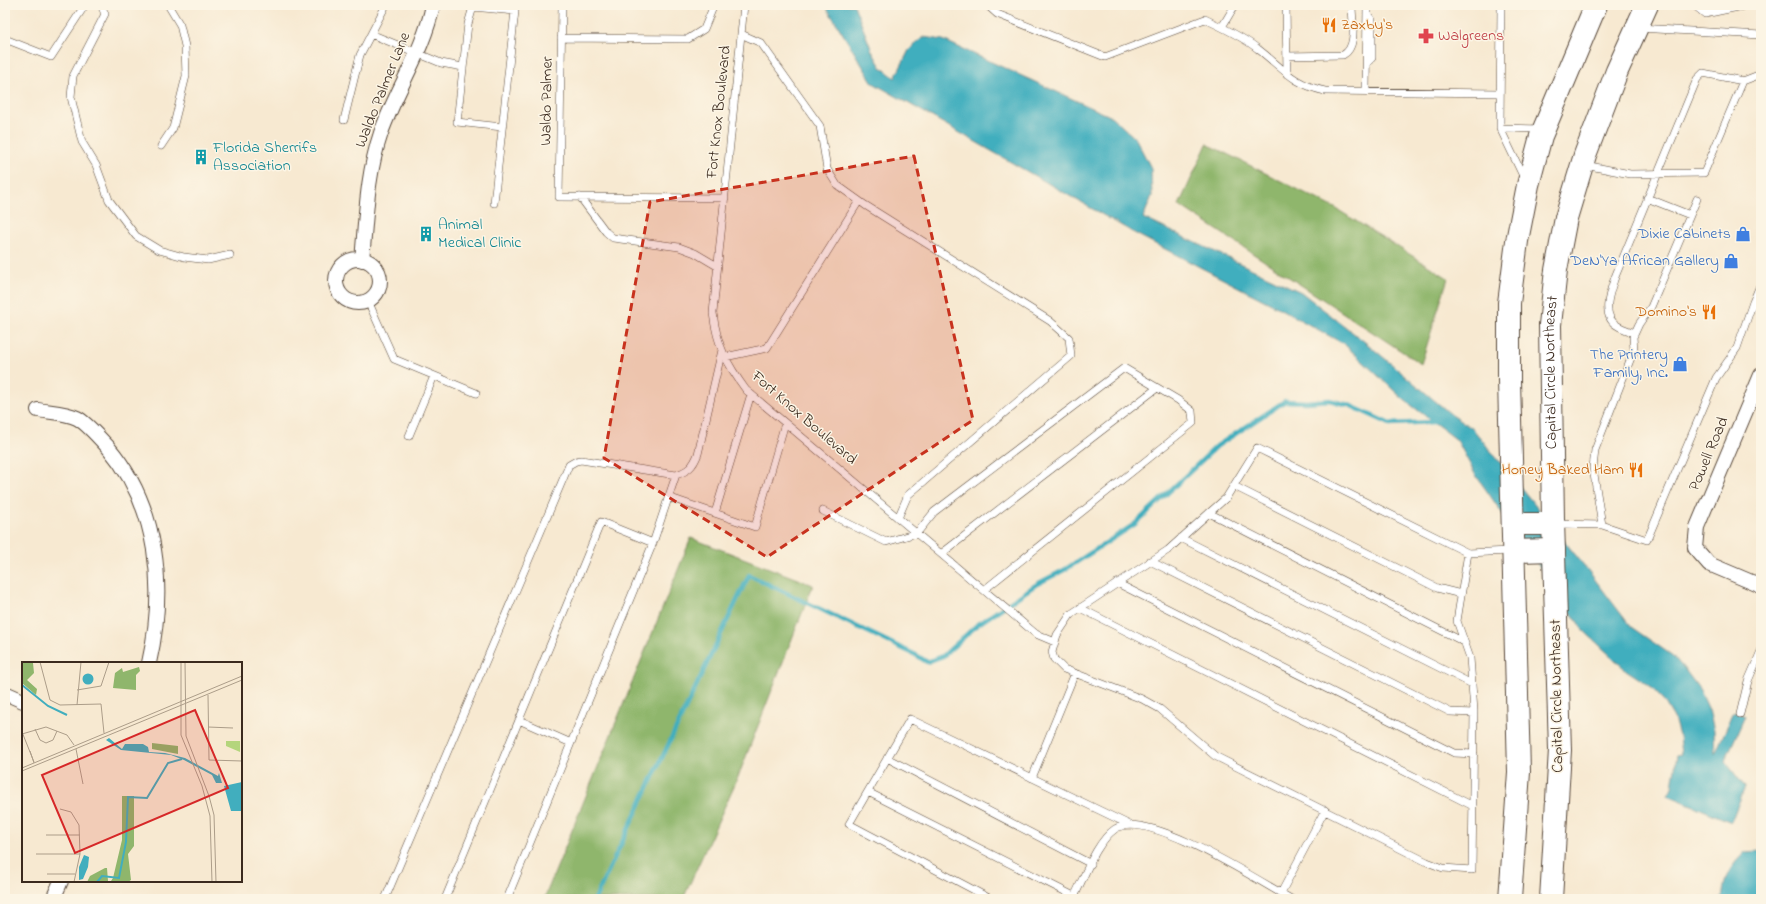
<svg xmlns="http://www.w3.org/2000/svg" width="1766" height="904" font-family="'Indie Flower',sans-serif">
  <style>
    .forest { fill: #8fb66c; stroke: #657045 }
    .water { fill: #41aebe; stroke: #3e6c6e }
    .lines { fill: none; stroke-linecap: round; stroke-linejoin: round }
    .stream { stroke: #41aebe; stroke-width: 4.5 }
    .lane-casing { stroke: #574739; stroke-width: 8 }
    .street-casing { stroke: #574739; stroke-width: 16 }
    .primary-casing { stroke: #574739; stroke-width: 24 }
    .lane { stroke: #fff; stroke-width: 7 }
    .street { stroke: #fff; stroke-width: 14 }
    .primary { stroke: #fff; stroke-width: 22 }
    .marked { fill: #c8321e; fill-opacity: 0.2; stroke: #c8321e; stroke-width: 3; stroke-dasharray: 8 5; stroke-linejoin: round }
    .labels { text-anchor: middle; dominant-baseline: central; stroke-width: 3; stroke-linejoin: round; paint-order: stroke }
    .food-label { font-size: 16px; fill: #c56008; stroke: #fcf5e5; text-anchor: end }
    .health-label { font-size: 16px; fill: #be3a42; stroke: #fcf5e5; text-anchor: start }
    .street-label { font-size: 16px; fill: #3b2a1e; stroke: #fcf5e5 }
    .culture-label { font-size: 16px; fill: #0d838f; stroke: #fcf5e5; text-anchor: start }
    .shop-label { font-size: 16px; fill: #366cbe; stroke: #fcf5e5; text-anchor: end }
    .inset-river { fill: none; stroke: #41aebe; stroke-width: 2 }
    .inset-road { fill: none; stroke: #ac9d89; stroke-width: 1 }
    .view { fill: #d62828; fill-opacity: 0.15; stroke: #d62828; stroke-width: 2 }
    .inset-edge { fill: none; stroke: #3b2a1e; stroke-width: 2 }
  </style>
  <rect width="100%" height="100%" fill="#fcf5e5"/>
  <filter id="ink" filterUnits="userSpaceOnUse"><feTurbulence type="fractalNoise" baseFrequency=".025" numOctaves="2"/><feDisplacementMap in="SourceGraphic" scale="8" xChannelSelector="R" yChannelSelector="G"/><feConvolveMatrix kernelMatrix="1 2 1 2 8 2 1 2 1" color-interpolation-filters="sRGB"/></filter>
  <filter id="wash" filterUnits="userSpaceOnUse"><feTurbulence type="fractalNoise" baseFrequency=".012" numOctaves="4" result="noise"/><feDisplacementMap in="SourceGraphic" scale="16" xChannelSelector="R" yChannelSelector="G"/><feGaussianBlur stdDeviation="0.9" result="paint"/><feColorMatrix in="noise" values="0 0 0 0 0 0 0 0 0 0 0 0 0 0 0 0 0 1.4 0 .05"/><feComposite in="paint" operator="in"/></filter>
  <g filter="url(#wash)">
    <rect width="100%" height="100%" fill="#f7e9d1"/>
    <path class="forest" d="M 1207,144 L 1335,208 L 1448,278 L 1421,364 L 1179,205 Z
      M 691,538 L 813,585 L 738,777 L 683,899 L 544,899 Z"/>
    <path class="water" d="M 825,5 L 854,5 L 872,51 L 881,67 L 895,78 L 909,50 L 923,37 L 943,40 L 1112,117 L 1136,139 L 1151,168 L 1152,196 L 1143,218 L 1301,292 L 1370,346 L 1452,415 L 1473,429 L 1587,569 L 1631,627 L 1673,656 L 1686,671 L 1700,690 L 1709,710 L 1714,730 L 1715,754 L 1734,711 L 1745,716 L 1725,761 L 1745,787 L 1731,822 L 1668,795 L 1672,787 L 1677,755 L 1681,754 L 1679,736 L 1674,718 L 1664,701 L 1649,685 L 1626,670 L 1583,630 L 1475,474 L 1457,440 L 1403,399 L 1344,344 L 1277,307 L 1136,234 L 873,83 Z
      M 1758,851 L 1761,852 L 1761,899 L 1722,899 C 1725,876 1728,869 1745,852 Z"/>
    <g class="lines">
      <path class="stream" d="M 595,899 L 749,575 L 916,655 L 927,662 L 943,656 L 977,625 L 1037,584 L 1066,569 L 1135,524 L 1217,446 L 1285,401 L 1306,402 L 1329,400 L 1349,405 L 1390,424 L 1434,422"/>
    </g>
  </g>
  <g filter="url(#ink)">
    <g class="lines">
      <defs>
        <path id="lane" d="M 101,5 L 105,14 L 73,76 L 71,97 L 82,142 L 96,165 L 109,200 L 136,236 L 159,250 L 184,257 L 208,260 L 230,255
          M 562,5 L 559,197 L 725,198
          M 744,5 L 713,313 C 717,346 727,364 746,390 L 1036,634 L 1055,642
          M 987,5 L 997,14 L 1105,57 L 1205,19 C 1223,28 1242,36 1258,49 C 1283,68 1292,84 1325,91 L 1500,93
          M 1286,5 L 1287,74
          M 1501,5 L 1500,128 L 1524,178
          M 1694,5 L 1705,14 L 1748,5
          M 1222,27 L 1235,5
          M 1639,28 L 1761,35
          M 371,34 L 441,63 L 463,67
          M 741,34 L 761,43 L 820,126 L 827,169 L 837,185 L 865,205 L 1050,321 L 1069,338 L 1071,356 L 908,495 L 898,518
          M 561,38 L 688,39 L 704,29 L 714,5
          M 5,39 L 51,57 L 85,5
          M 1287,56 L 1343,55 C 1358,47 1352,21 1352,5
          M 1367,63 L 1372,58 L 1372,20 L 1367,14
          M 1366,91 L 1367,5
          M 344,120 L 360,55 L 386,5
          M 1500,128 L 1542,129
          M 161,146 L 173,128 L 186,76 L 185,46 L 180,25 L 168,5
          M 1585,165 L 1630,174 L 1704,173 L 1743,81
          M 580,197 L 606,232 L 613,238 L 679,247 L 695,253 L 717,266
          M 1647,198 L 1690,215
          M 494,203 L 515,11 L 473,7 L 468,24 L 457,122 L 502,127
          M 368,301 L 394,359 L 476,393
          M 1635,333 C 1630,331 1623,329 1618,326 C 1600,316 1610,292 1615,277 L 1697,79 L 1703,73 L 1743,81 L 1761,74
          M 725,357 L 767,348 L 859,201
          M 1752,396 L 1761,403
          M 409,436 L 434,376
          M 1234,486 L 1437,588 L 1461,594
          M 668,497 L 755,527 L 785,423
          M 823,511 L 886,542 L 917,533 L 934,512 L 1124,368 L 1178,400 L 1192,411 L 1193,423 L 984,590
          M 715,513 L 751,394
          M 1209,513 L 1464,642
          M 1555,524 L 1602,525 L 1647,540 L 1716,378 L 1737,348 L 1753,302 L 1761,283
          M 1602,525 L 1593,468 L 1595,450 L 1634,350 L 1633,337 L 1639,324 L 1651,307 L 1697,199
          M 1181,538 L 1472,684
          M 1468,553 L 1457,621 L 1470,658 L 1474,711 L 1472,870 L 1443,868 L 1427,862 L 1215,756 L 1160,709 L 1142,699 L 1064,669 L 1054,659 L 1052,652 L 1057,635 L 1071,614 L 1168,550 L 1209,513 L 1226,498 L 1257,448 L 1468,553 L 1510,551
          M 941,554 L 1157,388
          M 1150,561 L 1450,712 L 1474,713
          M 1117,583 L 1454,753 L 1474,754
          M 1080,608 L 1473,806
          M 1740,714 L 1748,681 L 1761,651
          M 519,720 L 571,743
          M 887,758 L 1091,864
          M 1032,778 L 1075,673
          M 868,792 L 1074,896
          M 1281,893 L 1325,810
          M 385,899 L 569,465 L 576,461 L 581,460 L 676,475 C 688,471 693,467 698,454 L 722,350
          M 445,899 L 601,522 L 653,543
          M 507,899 L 653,543 L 676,475
          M 991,899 L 849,824 L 910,719 L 1130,825
          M 1073,899 C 1084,878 1096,842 1115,829 C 1147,808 1259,881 1291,899"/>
        <path id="street" d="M336 281a22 22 0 1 1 44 0a22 22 0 1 1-44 0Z
          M 362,260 C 366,217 367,174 381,133 C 396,90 424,50 433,5
          M 1761,375 L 1697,527 L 1695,548 L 1709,564 L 1761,586
          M 38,410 C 49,412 67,413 77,418 C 87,423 100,439 108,447 C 159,507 166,589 149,663
          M 5,693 L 23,701
          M 53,899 L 61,881"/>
        <g id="primary">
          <path d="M 1513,524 L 1553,524"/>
          <path d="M 1514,551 L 1554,550"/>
          <path d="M 1510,899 L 1519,772 L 1509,380 L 1509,303 L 1517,241 L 1528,185 L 1541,136 L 1596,5"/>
          <path id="s1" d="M 1551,899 L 1560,750 L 1553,520 L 1550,325 L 1556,270 L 1566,218 L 1585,155 L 1617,71 L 1647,5"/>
        </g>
      </defs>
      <use href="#lane" class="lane-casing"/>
      <use href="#street" class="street-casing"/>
      <use href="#primary" class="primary-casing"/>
      <use href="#lane" class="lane"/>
      <use href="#street" class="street"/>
      <use href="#primary" class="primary"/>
    </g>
  </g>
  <path class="marked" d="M 914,156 L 973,420 L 767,557 L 604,458 L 650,202 Z"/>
  <defs>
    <symbol id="restaurant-bare" viewBox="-9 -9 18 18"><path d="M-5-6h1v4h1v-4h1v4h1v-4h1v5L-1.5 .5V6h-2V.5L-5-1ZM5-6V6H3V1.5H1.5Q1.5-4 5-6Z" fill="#e8710a" stroke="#fcf5e5" stroke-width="2.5" paint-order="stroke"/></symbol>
    <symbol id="pharmacy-bare" viewBox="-9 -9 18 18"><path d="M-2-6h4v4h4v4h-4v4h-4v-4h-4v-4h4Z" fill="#e0444e" stroke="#fcf5e5" stroke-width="2.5" paint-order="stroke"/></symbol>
    <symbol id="building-bare" viewBox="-9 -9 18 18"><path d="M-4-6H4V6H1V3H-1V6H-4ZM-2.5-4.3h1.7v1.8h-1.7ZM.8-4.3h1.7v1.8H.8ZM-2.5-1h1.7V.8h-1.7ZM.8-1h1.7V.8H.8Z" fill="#0f9aa8" stroke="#fcf5e5" stroke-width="2.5" paint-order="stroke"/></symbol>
    <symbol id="shop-bare" viewBox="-9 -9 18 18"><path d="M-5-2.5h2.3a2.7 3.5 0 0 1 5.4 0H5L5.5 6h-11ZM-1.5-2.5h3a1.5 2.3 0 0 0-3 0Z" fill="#3f7fe0" stroke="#fcf5e5" stroke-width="2.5" paint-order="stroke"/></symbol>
  </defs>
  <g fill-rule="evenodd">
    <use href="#restaurant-bare" x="1318" y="14" width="22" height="22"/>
    <use href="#pharmacy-bare" x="1415" y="25" width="22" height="22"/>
    <use href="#building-bare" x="190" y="146" width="22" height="22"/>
    <use href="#building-bare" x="415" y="223" width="22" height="22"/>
    <use href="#shop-bare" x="1732" y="223" width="22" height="22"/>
    <use href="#shop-bare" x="1720" y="250" width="22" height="22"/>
    <use href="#restaurant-bare" x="1698" y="301" width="22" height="22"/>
    <use href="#shop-bare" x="1669" y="353" width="22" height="22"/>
    <use href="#restaurant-bare" x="1625" y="459" width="22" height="22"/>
  </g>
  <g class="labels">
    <g class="food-label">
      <text x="1341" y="25" text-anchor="start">Zaxby's</text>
      <text x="1697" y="312">Domino's</text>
      <text x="1624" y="470">Honey Baked Ham</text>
    </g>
    <g class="health-label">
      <text x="1438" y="36">Walgreens</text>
    </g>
    <g class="street-label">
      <text transform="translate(383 90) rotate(-68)">Waldo Palmer Lane</text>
      <text transform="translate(547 101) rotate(-89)">Waldo Palmer</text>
      <text transform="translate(719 112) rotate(-84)">Fort Knox Boulevard</text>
      <text stroke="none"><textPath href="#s1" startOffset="527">Capital Circle Northeast</textPath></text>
      <text transform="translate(804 418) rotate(41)">Fort Knox Boulevard</text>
      <text transform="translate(1709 454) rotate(-67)">Powell Road</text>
      <text transform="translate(1557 696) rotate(-91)">Capital Circle Northeast</text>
    </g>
    <g class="culture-label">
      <text x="213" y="148">Florida Sherrifs<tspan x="213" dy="18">Association</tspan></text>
      <text x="438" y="225">Animal<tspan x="438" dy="18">Medical Clinic</tspan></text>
    </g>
    <g class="shop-label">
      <text x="1731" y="234">Dixie Cabinets</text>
      <text x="1719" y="261">DeN'Ya African Gallery</text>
      <text x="1668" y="355">The Printery<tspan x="1668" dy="18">Family, Inc.</tspan></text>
    </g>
  </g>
  <g transform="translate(22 662)">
    <rect width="220" height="220" fill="#f7e9d1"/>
    <path d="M 204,79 L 218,79 L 218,90 L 204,84 Z" fill="#b4d57c"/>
    <path d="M 0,0 L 11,1 L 12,11 L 5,18 L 15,27 L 14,33 L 0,21 ZM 117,5 L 118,9 L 114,13 L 114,28 L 91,26 L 93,11 L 100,6 L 101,10 ZM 130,81 L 156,84 L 156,92 L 130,87 ZM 100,134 L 112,134 L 112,184 L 106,192 L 109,218 L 106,220 L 65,220 L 68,214 L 83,206 L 85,206 L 86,219 L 89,219 L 91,216 L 100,178 Z" fill="#8fb66c"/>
    <path d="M60.5 17a5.5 5.5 0 1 1 11 0a5.5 5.5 0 1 1-11 0ZM 87,76 L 100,87 L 103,82 L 121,82 L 126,85 L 127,90 L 143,91 L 163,96 L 196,114 L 197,111 L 200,121 L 194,121 L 190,113 L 162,98 L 149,93 L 99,88 L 84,78 ZM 220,120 L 220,149 L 209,149 L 202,124 ZM 62,193 L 67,195 L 66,205 L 61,217 L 57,218 L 57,205 Z" fill="#41aebe"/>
    <path class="inset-river" d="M 0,23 L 26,44 L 45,53M 75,220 L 80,214 L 97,216 L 104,180 L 106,135 L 125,136 L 146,101 L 160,97"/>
    <path class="inset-road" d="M 18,0 L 28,38 L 38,43 L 79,42 L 82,71M 159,0 L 159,73 L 180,124 L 188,154 L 190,220M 163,0 L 164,74 L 187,134 L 192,153 L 194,220M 55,28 L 79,24 L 87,0M 186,33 L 187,98 L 220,99M 55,43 L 59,0M 186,65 L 211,66M 13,67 L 18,78 L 24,81 L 31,78 L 35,69M 0,70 L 12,100M 0,72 L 24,65 L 45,73 L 52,83M 54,87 L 61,122M 8,89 L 12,101M 0,106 L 220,14M 0,109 L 220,18M 38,147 L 49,150 L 57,163 L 58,192 L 52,220M 24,173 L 58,173M 14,192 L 58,192M 25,212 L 53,212"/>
    <path class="view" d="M 173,48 L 206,126 L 53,191 L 20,113 Z"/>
    <rect width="220" height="220" class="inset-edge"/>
  </g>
  <rect width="1766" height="904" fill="none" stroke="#fcf5e5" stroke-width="20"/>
</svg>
